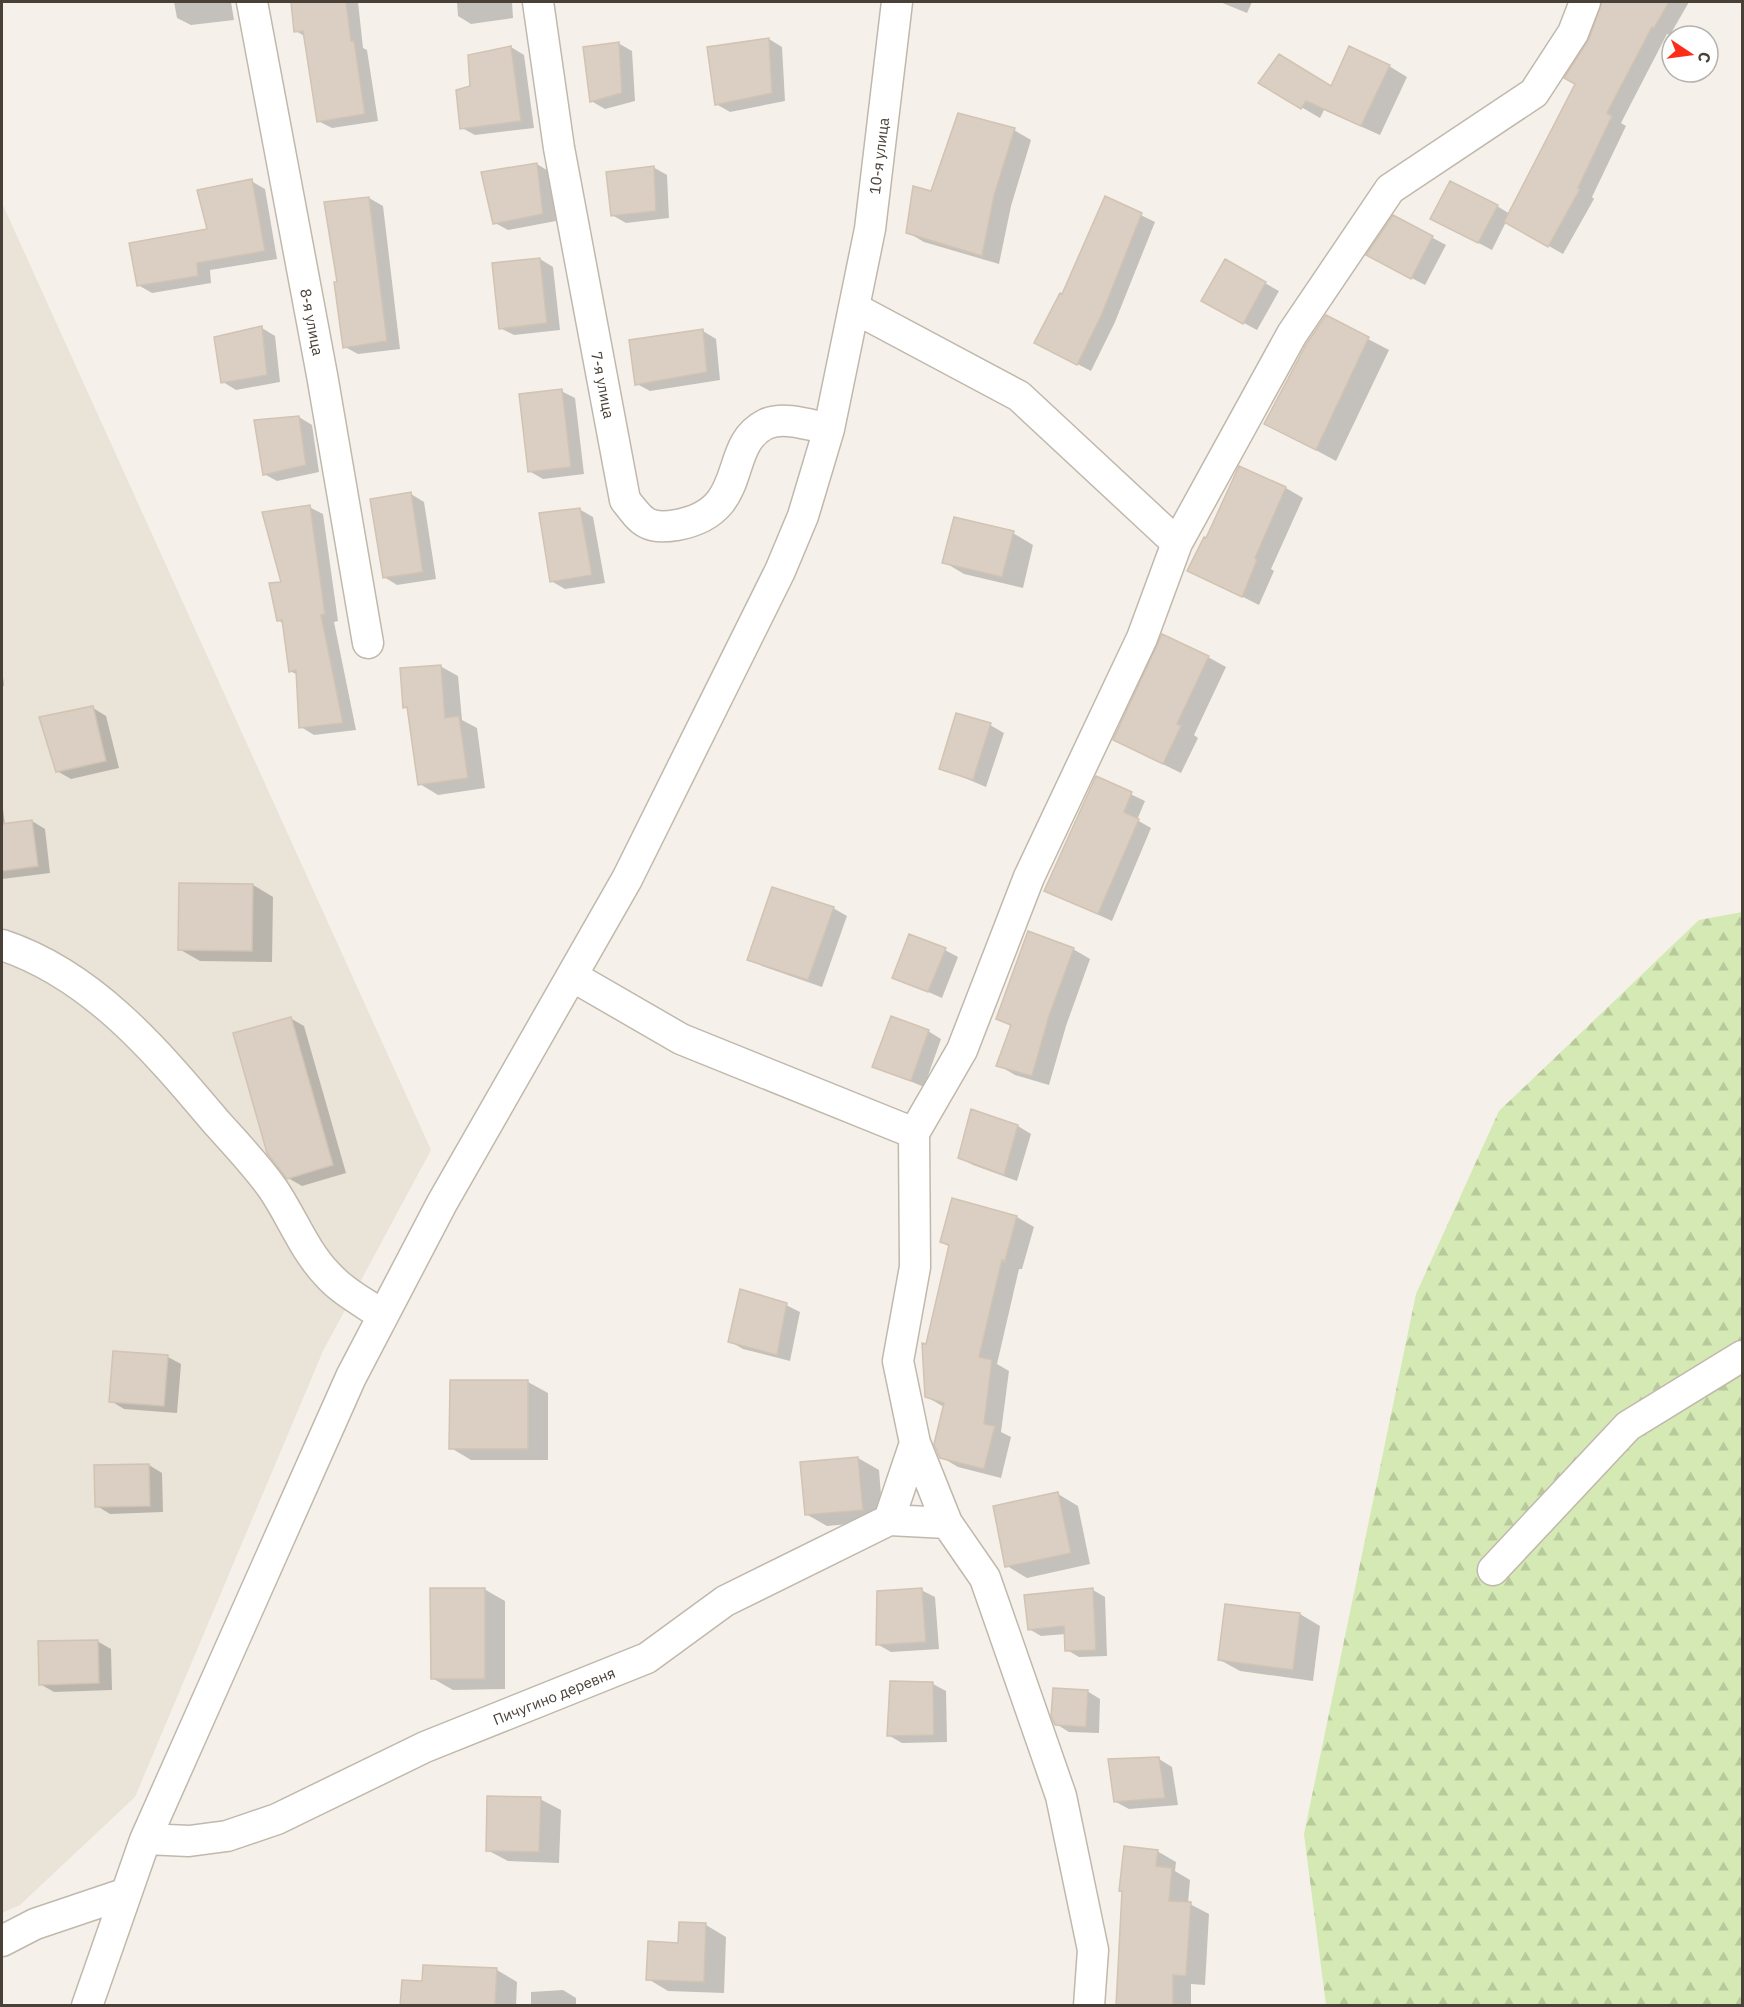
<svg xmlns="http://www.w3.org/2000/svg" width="1744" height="2007" font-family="'IBM Plex Sans',sans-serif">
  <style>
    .residential { fill: #e9e3d8 }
    .forest { fill: url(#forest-firs) }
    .shadow { fill: #0003 }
    .building { fill: #dacfc2; stroke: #d2c3b2; stroke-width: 1.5 }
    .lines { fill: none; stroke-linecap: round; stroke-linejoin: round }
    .minor-casing { stroke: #c1b8ac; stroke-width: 33 }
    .minor { stroke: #fff; stroke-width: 30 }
    .labels { text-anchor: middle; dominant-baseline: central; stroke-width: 6; stroke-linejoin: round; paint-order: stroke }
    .street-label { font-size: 15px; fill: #494138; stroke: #fff }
  </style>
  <defs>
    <pattern id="forest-firs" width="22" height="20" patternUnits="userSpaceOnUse" patternTransform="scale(1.5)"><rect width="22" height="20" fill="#d4e9b3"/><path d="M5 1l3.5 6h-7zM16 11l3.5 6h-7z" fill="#b8c99b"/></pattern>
  </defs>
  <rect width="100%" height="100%" fill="#f5f1ea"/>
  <path class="residential" d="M 2,203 L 431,1150 L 323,1351 L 135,1797 L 20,1905 L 2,1913 Z"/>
  <path class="forest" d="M 1742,912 L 1742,2005 L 1326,2005 L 1304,1834 L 1416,1294 L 1499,1111 L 1699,920 Z"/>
  <path class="shadow" d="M 174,2 L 231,2 L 234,20 L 191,25 L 177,18 Z
    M 293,2 L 358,2 L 363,48 L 367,50 L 378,121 L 332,128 L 318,121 L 306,37 L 296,31 Z
    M 457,2 L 512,2 L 513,18 L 471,24 L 458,16 Z
    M 1220,2 L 1252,2 L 1247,13 Z
    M 1603,2 L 1689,2 L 1670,35 L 1667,34 L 1621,123 L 1626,126 L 1592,197 L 1594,199 L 1563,254 L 1506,222 L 1492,250 L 1446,226 L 1497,206 L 1510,214 L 1577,84 Z
    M 769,39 L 782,47 L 785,101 L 730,112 L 716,104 Z
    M 618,43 L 632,51 L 635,101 L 605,109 L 591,101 Z
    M 511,47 L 524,55 L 534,128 L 475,135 L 462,128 L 472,87 Z
    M 1389,66 L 1407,77 L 1380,135 L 1324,110 L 1320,118 L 1260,83 L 1332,88 Z
    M 1014,130 L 1031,140 L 1011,206 L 999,264 L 924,242 L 907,232 L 932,192 Z
    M 537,164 L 550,172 L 556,221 L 508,230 L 495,223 Z
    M 653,167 L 667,175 L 669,218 L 626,223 L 612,215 Z
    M 251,181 L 265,189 L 277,259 L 210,270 L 211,283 L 152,293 L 138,285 L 209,230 Z
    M 369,198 L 383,206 L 400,349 L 358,354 L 345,347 L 339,283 L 325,204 Z
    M 1106,198 L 1155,222 L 1115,322 L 1091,371 L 1050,350 L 1063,296 Z
    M 1394,217 L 1446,245 L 1425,285 L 1381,262 Z
    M 540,259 L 553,267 L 560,330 L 514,335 L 500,328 Z
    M 1225,261 L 1279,291 L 1257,330 L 1216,308 Z
    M 1326,317 L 1389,350 L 1336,461 L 1266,423 Z
    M 262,328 L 275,336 L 280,382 L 236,390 L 223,382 Z
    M 703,331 L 716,339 L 720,380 L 650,391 L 637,384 Z
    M 561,391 L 575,398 L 584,474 L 543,479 L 529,471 Z
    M 299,417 L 312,425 L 319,472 L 277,481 L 264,474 Z
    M 1286,488 L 1303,498 L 1271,569 L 1274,571 L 1259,605 L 1189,570 L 1207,540 Z
    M 411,494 L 424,502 L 436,579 L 397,585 L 384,577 Z
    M 309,507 L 323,514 L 338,621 L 334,622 L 356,730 L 314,735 L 301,727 L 298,675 L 290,671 L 284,624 L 278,620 L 283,583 Z
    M 579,509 L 593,517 L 605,583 L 565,589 L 551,581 Z
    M 1013,533 L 1033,545 L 1023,588 L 964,574 L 944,562 Z
    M 1208,657 L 1226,667 L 1194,735 L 1198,738 L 1181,773 L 1132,749 Z
    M 2,666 L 4,686 L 2,686 Z
    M 440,666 L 458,676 L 462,720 L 477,728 L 485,788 L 438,795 L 420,784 L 409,709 L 405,707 Z
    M 93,708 L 106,716 L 119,768 L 71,779 L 57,771 Z
    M 990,725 L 1004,733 L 986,787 L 941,768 Z
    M 1097,778 L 1145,801 L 1137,820 L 1151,828 L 1112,921 L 1046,891 Z
    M 2,801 L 5,825 L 32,821 L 45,829 L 50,873 L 2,879 Z
    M 253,885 L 273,897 L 272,962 L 200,961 L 179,949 Z
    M 833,908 L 847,916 L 822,987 L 762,966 L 749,959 Z
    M 1073,949 L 1090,959 L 1066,1026 L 1049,1085 L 1015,1075 L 998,1065 L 1012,1027 L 998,1018 Z
    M 945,950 L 958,957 L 942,998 L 894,977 Z
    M 290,1018 L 304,1026 L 346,1173 L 302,1186 L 288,1178 Z
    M 928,1031 L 941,1039 L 924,1087 L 874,1066 Z
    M 972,1111 L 1018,1126 L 1031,1134 L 1017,1181 L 973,1165 L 959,1157 Z
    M 953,1200 L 1017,1217 L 1034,1227 L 1022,1269 L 1019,1269 L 997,1364 L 1009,1371 L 1001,1432 L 1011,1437 L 1001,1478 L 958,1467 L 941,1457 L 944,1407 L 927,1397 L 928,1346 L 950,1247 L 941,1242 Z
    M 786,1305 L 800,1312 L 790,1361 L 743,1349 L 729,1341 Z
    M 168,1357 L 181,1364 L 177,1413 L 124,1409 L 111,1401 Z
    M 451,1381 L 528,1382 L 548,1393 L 548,1460 L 471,1460 L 451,1448 Z
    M 858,1458 L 879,1470 L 883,1521 L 827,1526 L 806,1514 L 802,1463 Z
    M 149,1465 L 162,1473 L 163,1512 L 110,1514 L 97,1506 Z
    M 1058,1494 L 1078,1506 L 1090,1564 L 1027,1578 L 1007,1566 Z
    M 484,1589 L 505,1601 L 505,1689 L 453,1690 L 432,1678 Z
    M 921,1590 L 935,1597 L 939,1649 L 891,1652 L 877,1644 Z
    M 1093,1590 L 1105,1597 L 1107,1656 L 1079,1657 L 1067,1650 L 1066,1634 L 1041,1636 L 1029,1629 Z
    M 1300,1614 L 1320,1626 L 1313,1681 L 1240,1671 L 1220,1660 Z
    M 97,1641 L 111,1649 L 112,1690 L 54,1692 L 40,1684 Z
    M 933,1684 L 946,1691 L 947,1742 L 902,1743 L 888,1735 Z
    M 1087,1691 L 1100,1699 L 1099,1733 L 1069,1732 L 1056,1724 Z
    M 1159,1759 L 1172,1767 L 1178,1805 L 1129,1809 L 1116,1802 Z
    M 540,1799 L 561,1810 L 559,1863 L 508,1861 L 487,1850 Z
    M 1157,1851 L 1176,1862 L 1175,1871 L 1190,1880 L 1188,1903 L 1209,1914 L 1205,1985 L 1191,1984 L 1191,2006 L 1117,2006 L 1123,1892 L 1120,1890 Z
    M 681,1924 L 706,1925 L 726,1937 L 724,1993 L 668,1991 L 648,1979 L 680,1944 Z
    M 497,1970 L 517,1982 L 516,2006 L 402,2006 L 424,1983 Z
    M 563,1990 L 576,1998 L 576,2006 L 531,2006 L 531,1992 Z"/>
  <path class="building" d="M 291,2 L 346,2 L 351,41 L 354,41 L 365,114 L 317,122 L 303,31 L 294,32 Z
    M 1602,2 L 1669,2 L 1654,28 L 1652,27 L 1607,113 L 1612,116 L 1578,188 L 1580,189 L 1548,247 L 1504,222 L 1575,84 L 1564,78 L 1589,39 Z
    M 769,38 L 772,93 L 715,105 L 707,47 Z
    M 619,42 L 622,93 L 590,102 L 583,47 Z
    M 511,46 L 521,121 L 460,129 L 456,90 L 470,86 L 468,55 Z
    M 1349,46 L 1390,65 L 1361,126 L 1306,101 L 1301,109 L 1258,83 L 1279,54 L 1331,86 Z
    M 958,113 L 1015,128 L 994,196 L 982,256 L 906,233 L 913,186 L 931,191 Z
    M 537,163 L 543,214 L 493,224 L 481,172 Z
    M 654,166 L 656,211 L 611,216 L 606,172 Z
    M 252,179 L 265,251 L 197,263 L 198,276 L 137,286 L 129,243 L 207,229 L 197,190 Z
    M 1450,181 L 1498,205 L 1478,243 L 1430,219 Z
    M 1105,196 L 1142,213 L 1102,314 L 1077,365 L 1034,343 L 1060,293 L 1062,294 Z
    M 369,197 L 387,341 L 343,348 L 334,282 L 337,282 L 324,202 Z
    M 1393,215 L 1433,236 L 1411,279 L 1366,255 Z
    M 540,258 L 547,323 L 499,329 L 492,263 Z
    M 1225,259 L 1266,282 L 1243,324 L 1201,301 Z
    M 1326,315 L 1369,337 L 1316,450 L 1264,424 L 1307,343 Z
    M 262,326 L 267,375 L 221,383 L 214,337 Z
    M 703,329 L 707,372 L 635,385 L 629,340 Z
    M 562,389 L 571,467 L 528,472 L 519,394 Z
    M 299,416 L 306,465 L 263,475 L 254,420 Z
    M 1239,466 L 1286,487 L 1255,558 L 1257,560 L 1242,597 L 1187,571 L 1204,537 L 1206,538 Z
    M 411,492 L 423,572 L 383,578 L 370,499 Z
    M 310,505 L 325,614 L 321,615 L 343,723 L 299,728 L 296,670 L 289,672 L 282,620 L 277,621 L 269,583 L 281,582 L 262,512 Z
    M 580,508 L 592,575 L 550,582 L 539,513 Z
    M 954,517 L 1014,531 L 1002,577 L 942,563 Z
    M 1162,634 L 1209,656 L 1177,724 L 1181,726 L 1163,764 L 1113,740 Z
    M 441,665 L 445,718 L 459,716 L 468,778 L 418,785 L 407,707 L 403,708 L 400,668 Z
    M 93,706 L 106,761 L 56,772 L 39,717 Z
    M 956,713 L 991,723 L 973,780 L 939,769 Z
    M 1096,776 L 1132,792 L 1124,812 L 1139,819 L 1098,914 L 1044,891 Z
    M 32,820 L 38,866 L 2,871 L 2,824 Z
    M 179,883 L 253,884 L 252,951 L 178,950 Z
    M 772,887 L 834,907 L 808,980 L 747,960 Z
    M 1028,931 L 1074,948 L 1049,1016 L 1032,1076 L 996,1066 L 1011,1025 L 996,1019 Z
    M 909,934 L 946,948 L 928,992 L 892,978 Z
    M 891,1016 L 929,1030 L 911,1081 L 872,1067 Z
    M 291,1017 L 333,1165 L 287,1179 L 267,1153 L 233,1033 Z
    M 971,1109 L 1018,1125 L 1004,1175 L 958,1158 Z
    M 952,1198 L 1017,1216 L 1005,1261 L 1002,1260 L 979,1357 L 992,1360 L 984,1424 L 995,1426 L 984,1469 L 940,1458 L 934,1444 L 944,1403 L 925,1397 L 922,1343 L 926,1344 L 949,1245 L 940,1242 Z
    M 740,1289 L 787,1303 L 777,1355 L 728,1342 Z
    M 113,1351 L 168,1355 L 164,1406 L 109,1402 Z
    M 450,1380 L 528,1380 L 528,1449 L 449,1449 Z
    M 858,1457 L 863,1510 L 805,1515 L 800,1462 Z
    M 149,1464 L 150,1506 L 95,1507 L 94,1465 Z
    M 1058,1492 L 1071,1553 L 1005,1567 L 993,1506 Z
    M 430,1588 L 485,1588 L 485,1679 L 431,1679 Z
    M 922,1588 L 926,1642 L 876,1645 L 877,1591 Z
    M 1093,1588 L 1096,1650 L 1065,1651 L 1064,1626 L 1028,1630 L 1024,1595 Z
    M 1225,1604 L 1300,1613 L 1293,1670 L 1218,1660 Z
    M 98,1640 L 99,1683 L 39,1685 L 38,1641 Z
    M 890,1681 L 933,1682 L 934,1735 L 887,1736 Z
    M 1053,1688 L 1088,1690 L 1086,1727 L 1055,1725 L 1051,1716 Z
    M 1159,1757 L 1165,1798 L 1114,1802 L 1108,1759 Z
    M 487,1796 L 541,1797 L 539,1852 L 486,1851 Z
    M 1124,1846 L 1158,1850 L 1156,1866 L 1172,1868 L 1169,1901 L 1191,1902 L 1186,1976 L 1173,1975 L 1173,2006 L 1116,2006 L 1122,1891 L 1119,1891 Z
    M 679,1922 L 706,1923 L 704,1982 L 646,1980 L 648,1941 L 678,1943 Z
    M 423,1965 L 497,1968 L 495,2006 L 400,2006 L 402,1980 L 422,1981 Z"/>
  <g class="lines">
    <defs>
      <path id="minor" d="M 252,2 L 322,375 L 368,643
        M 538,2 L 559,148 L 625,500 C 642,522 647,530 677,525 C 752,511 721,446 766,424 C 784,416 810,425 829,429
        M 856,309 L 1019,396 L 1177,543 L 1142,638 L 1029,877 L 962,1050 L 914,1133 L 915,1267 L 898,1361 L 915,1443 L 947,1523 L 985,1578 L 1061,1796 L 1093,1950 L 1089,2006
        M 1177,543 L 1292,334 L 1390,189 L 1534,93 L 1573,33 L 1585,2
        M 2,945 C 93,975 157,1052 217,1123 C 236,1144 257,1166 273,1189 C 292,1217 304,1250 327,1274 C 342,1291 363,1302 382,1315
        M 572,976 L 681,1039 L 914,1133
        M 889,1520 L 915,1443
        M 1493,1570 L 1628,1426 L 1742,1356
        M 146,1839 L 189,1841 L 227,1836 L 277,1819 L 425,1747 L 647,1658 L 725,1601 L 889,1520 L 947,1523
        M 2,1941 L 35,1924 L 124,1894
        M 87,2006 L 145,1840 L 351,1377 L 442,1203 L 627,879 L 780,571 L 803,516 L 829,429 L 870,229 L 897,2"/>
    </defs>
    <use href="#minor" class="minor-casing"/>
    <use href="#minor" class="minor"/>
  </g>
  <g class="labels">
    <g class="street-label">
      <text transform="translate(879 156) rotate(-83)">10-я улица</text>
      <text transform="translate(312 322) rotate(79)">8-я улица</text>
      <text transform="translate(603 385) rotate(79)">7-я улица</text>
      <text transform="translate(554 1696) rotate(-22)">Пичугино деревня</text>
    </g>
  </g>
  <rect width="1744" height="2007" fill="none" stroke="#494138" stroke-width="6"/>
  <g transform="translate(1690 54) rotate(103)"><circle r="28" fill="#ffffff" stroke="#b6b3af" stroke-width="1.5"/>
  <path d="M0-4.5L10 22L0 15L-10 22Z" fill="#fd2d1a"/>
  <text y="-9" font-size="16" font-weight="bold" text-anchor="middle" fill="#494138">С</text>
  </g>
</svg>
